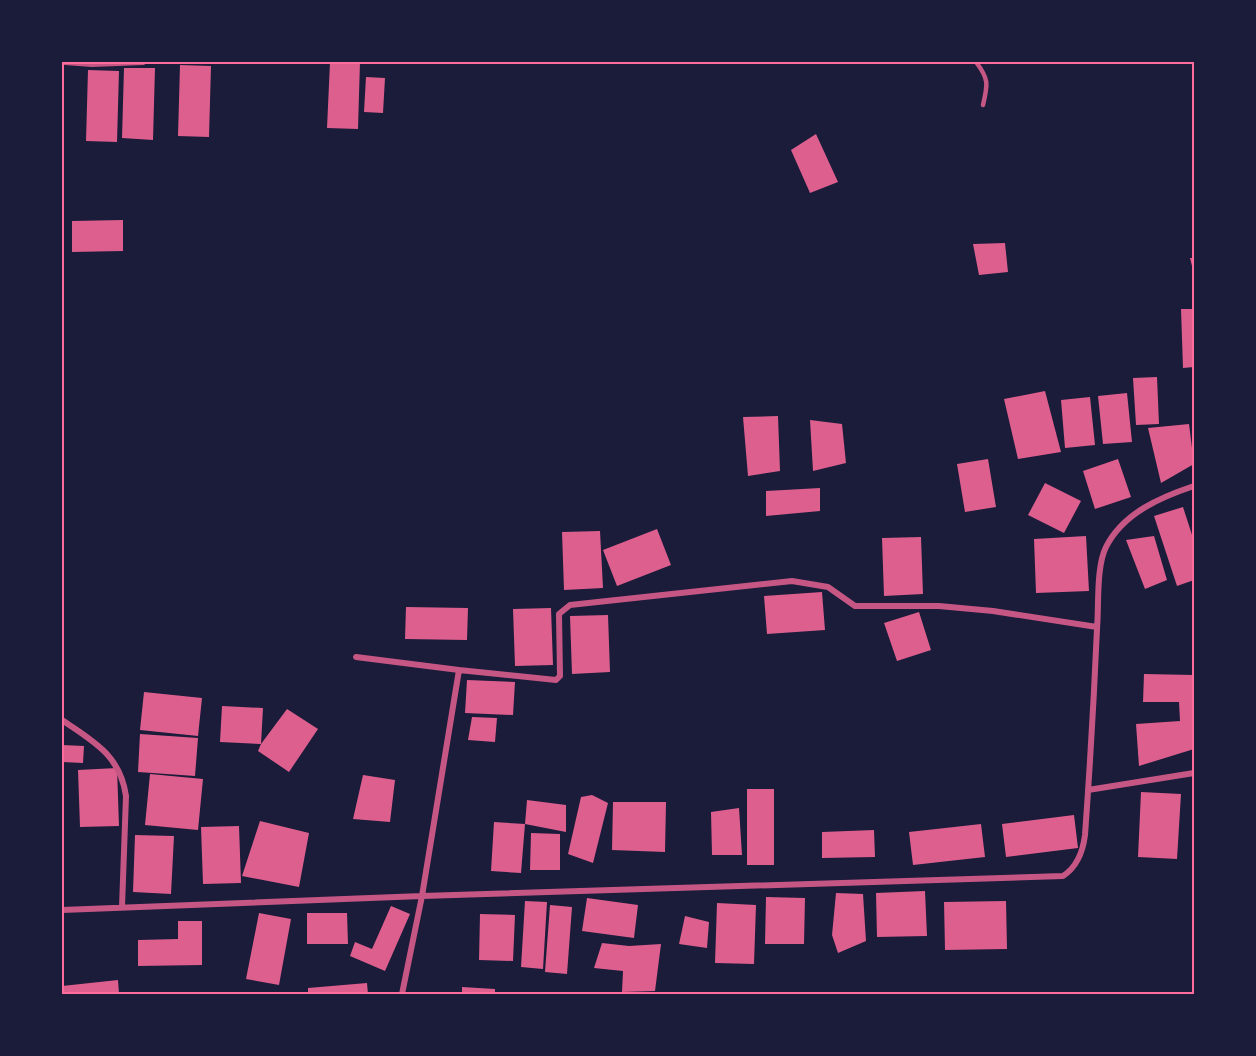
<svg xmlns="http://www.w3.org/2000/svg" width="1256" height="1056" font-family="'Space Grotesk',sans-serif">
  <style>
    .building { fill: #dd5f8e }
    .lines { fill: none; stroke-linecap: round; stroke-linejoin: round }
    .service { stroke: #c65784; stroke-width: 4.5 }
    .minor { stroke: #c65784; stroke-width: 6 }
    .neatline { fill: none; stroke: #ff6b9d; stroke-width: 2 }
  </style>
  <rect width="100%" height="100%" fill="#1b1b3a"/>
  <path class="building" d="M 330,62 L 360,62 L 358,129 L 327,128 Z
    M 180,65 L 211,66 L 209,137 L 178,136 Z
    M 124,68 L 155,68 L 153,140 L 122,138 Z
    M 88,70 L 119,71 L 117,142 L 86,141 Z
    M 366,77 L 385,78 L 383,113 L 364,112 Z
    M 816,134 L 838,182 L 810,193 L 791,150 Z
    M 123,220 L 123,251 L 72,252 L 72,221 Z
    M 1005,243 L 1008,272 L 979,275 L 973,244 Z
    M 1190,258 L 1194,258 L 1194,274 Z
    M 1181,309 L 1194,309 L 1194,367 L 1183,368 Z
    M 1157,377 L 1159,424 L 1136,425 L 1133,378 Z
    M 1045,391 L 1061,452 L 1018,459 L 1004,399 Z
    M 1127,393 L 1132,442 L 1103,444 L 1098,396 Z
    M 1090,397 L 1095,445 L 1065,448 L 1061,400 Z
    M 778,416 L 780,471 L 748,476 L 743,417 Z
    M 810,420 L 842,424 L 846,463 L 813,471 Z
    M 1189,424 L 1194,464 L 1161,483 L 1148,428 Z
    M 988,459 L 996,507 L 965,512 L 957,464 Z
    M 1118,459 L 1131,497 L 1095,509 L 1083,471 Z
    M 1045,483 L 1081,501 L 1064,533 L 1028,515 Z
    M 820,488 L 820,511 L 766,516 L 766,491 Z
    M 1183,507 L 1194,541 L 1194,580 L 1177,586 L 1154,516 Z
    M 657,529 L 671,565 L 617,586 L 603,550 Z
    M 600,531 L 603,588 L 564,590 L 562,532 Z
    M 1086,536 L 1089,591 L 1036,593 L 1034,539 Z
    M 1154,536 L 1167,580 L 1145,589 L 1126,540 Z
    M 921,537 L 923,594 L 884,596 L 882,538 Z
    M 822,592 L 825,630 L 767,634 L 764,596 Z
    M 406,607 L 468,608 L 467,640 L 405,639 Z
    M 551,608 L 553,665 L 515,666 L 513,609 Z
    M 919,612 L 931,650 L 897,661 L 884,623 Z
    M 608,615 L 610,672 L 572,674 L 570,616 Z
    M 1144,674 L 1194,675 L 1194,749 L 1139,766 L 1136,724 L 1180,721 L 1179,702 L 1143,702 Z
    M 467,680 L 515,682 L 513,715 L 465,713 Z
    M 144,692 L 202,698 L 198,736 L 140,730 Z
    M 222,706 L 263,708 L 261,744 L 287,709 L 318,729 L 289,772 L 258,751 L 261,744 L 220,742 Z
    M 472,717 L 497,718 L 495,742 L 468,740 Z
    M 140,734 L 198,738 L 195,776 L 138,772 Z
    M 62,745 L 84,746 L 83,763 L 62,762 Z
    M 117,768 L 119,826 L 80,827 L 78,770 Z
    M 150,774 L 203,779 L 198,830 L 145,825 Z
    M 363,775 L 395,780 L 390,822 L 353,819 Z
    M 747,789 L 774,789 L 774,865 L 747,865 Z
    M 1141,792 L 1181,794 L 1177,859 L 1138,857 Z
    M 592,795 L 608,803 L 593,863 L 568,854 L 581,797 Z
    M 527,800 L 566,805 L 566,832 L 525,824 Z
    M 613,802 L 666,802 L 665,852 L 612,850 Z
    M 739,808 L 742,855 L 712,855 L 711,812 Z
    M 1074,815 L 1078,848 L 1006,857 L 1002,824 Z
    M 260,821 L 309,833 L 299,887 L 242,876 Z
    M 494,822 L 525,824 L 521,873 L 491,871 Z
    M 981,824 L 985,857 L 913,865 L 909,832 Z
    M 239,826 L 241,883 L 203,884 L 201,827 Z
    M 874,830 L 875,857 L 822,858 L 822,832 Z
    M 531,833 L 560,834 L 560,870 L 530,870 Z
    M 135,835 L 174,836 L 171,894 L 133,892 Z
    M 925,891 L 927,936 L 877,937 L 876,893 Z
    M 836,893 L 863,894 L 866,941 L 838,953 L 832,935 Z
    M 766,897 L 805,898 L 804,944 L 765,944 Z
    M 587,898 L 638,905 L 634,938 L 582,931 Z
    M 525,901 L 547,902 L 543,969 L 521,967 Z
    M 1006,901 L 1007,949 L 945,950 L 944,902 Z
    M 717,903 L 756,905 L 754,964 L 715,963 Z
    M 550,905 L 572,907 L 567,974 L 545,972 Z
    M 391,906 L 410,914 L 385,971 L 350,956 L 355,942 L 372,949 Z
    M 259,913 L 291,919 L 279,985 L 246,979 Z
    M 307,913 L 347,913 L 348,944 L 307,944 Z
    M 480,914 L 515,915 L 513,961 L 479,960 Z
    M 685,916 L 709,922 L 707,948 L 679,944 Z
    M 178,921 L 202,921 L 202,965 L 138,966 L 138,940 L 178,939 Z
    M 602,943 L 629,946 L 661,944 L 655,991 L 622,992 L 623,971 L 594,968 Z
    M 118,980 L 119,994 L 62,994 L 62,986 Z
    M 367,983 L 368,994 L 308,994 L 308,988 Z
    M 462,987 L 495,989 L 495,994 L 462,994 Z
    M 414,992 L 441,992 L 441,994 L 414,994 Z"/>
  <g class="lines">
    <path class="service" d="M 976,62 C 989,79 988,84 983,105"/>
    <path class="minor" d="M 65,62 L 92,64 L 143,62
      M 356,657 L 459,670
      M 62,720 C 94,742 120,755 126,796 L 122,907
      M 1088,790 L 1194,773
      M 62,910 L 422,896 L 1063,876 C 1077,867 1083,851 1085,835 C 1090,766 1094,697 1097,629 C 1099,605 1096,567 1106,547 C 1123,513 1161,497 1194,486
      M 402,994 L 422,896 L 459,670 L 556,680 L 560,676 L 559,614 L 570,605 L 792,581 L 828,587 L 855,606 L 939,606 L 993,611 L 1097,627"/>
  </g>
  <rect width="1256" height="1056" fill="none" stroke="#1b1b3a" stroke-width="126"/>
  <rect x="63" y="63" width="1130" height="930" class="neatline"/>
</svg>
